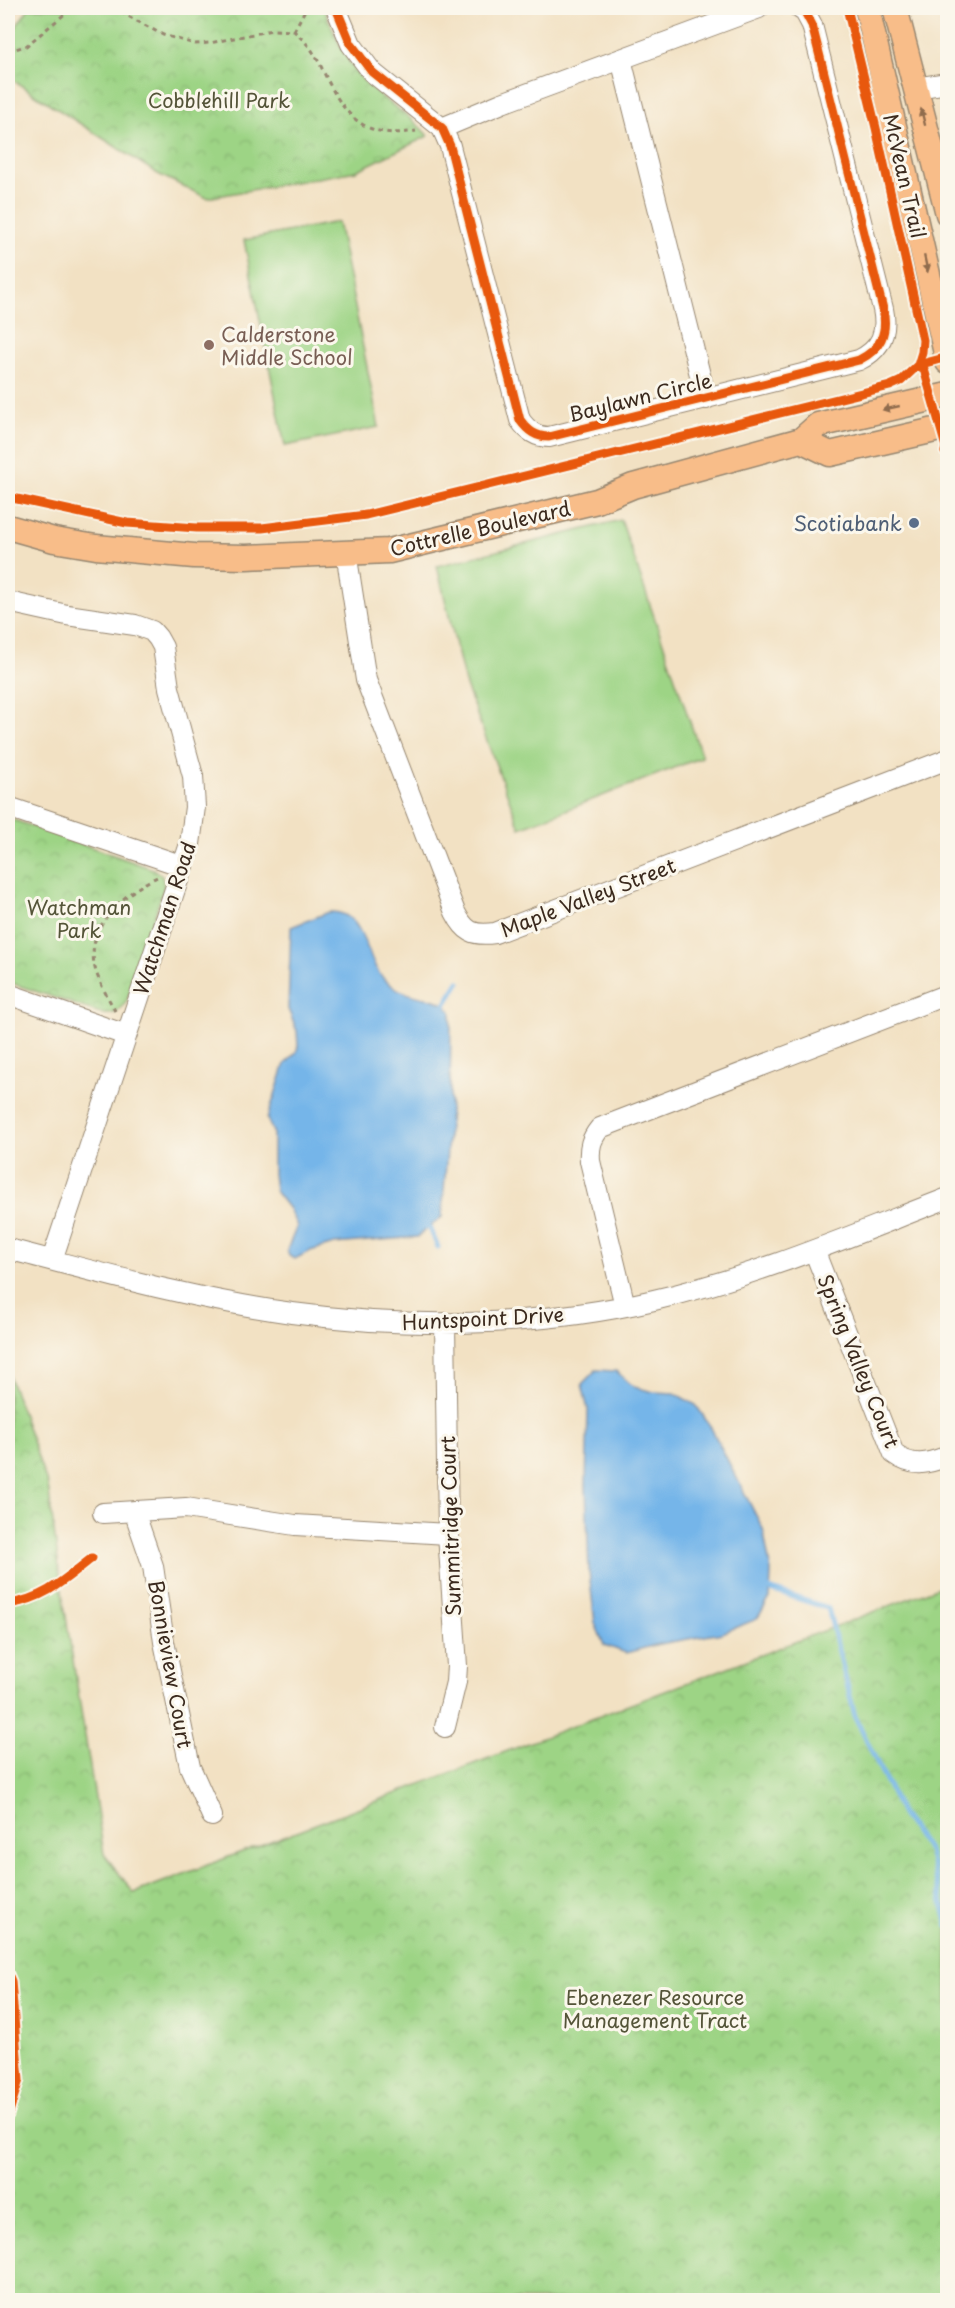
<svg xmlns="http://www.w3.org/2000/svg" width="955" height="2308" font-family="'Playpen Sans',sans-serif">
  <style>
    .grass { fill: #9dd485; stroke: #6c7f52; stroke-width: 1.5 }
    .park { fill: url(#park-crowns); stroke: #6c7f52; stroke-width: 1.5 }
    .water { fill: #75b5e9; stroke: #587084; stroke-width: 1.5 }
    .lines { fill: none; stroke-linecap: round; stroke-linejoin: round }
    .stream { stroke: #75b5e9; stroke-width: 5 }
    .minor-casing { stroke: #968670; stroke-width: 22 }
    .major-casing { stroke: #968670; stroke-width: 27 }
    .path { stroke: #968670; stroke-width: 3; stroke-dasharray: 4.5 4.5; stroke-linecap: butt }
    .minor { stroke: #fff; stroke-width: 20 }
    .major { stroke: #f8bd89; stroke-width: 24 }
    .cycleway-casing { stroke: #fbf7ec; stroke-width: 13 }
    .cycleway { stroke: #e8590c; stroke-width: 9 }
    .oneway { fill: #906c4e }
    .education-dot { fill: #8d6e63; stroke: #fbf7ec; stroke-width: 2 }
    .service-dot { fill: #5c6f8a; stroke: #fbf7ec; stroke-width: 2 }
    .labels { text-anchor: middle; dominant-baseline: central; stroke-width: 6; stroke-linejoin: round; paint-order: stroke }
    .park-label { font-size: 20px; fill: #545438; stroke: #fbf7ec }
    .street-label { font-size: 20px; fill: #3b2a1e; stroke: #fbf7ec }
    .education-label { font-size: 20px; fill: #785e54; stroke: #fbf7ec; text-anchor: start }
    .service-label { font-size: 20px; fill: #4e5e75; stroke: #fbf7ec; text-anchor: end }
  </style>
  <defs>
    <pattern id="park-crowns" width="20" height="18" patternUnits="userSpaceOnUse" patternTransform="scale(1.5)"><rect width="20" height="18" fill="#9dd485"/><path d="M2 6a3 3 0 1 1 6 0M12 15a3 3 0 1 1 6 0" fill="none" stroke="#88b672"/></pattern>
  </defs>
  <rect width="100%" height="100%" fill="#fbf7ec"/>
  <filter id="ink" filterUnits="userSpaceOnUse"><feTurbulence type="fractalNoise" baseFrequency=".0167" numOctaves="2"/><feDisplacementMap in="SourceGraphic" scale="12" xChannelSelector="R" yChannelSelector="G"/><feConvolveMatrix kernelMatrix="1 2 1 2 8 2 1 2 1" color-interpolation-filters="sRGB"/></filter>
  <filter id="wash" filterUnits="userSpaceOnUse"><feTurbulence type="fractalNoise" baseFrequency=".008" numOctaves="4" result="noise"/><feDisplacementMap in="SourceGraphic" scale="24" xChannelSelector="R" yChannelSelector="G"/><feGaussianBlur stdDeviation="1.35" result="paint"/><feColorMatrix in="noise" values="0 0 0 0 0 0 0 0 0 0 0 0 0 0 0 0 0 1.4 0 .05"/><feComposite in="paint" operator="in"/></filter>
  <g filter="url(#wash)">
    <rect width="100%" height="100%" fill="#f2e1c3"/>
    <path class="grass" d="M 338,222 L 379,427 L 285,446 L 244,240 Z
      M 621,520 L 702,757 L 520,828 L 465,683 L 437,566 Z"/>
    <path class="park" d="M 29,8 L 324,8 C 335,37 347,66 371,88 C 390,105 412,116 428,136 L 356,171 L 207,198 L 158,174 L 8,77 L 8,38 Z
      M 8,818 L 153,869 L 162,876 L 164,887 L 127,1000 C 121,1011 115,1015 103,1014 L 8,982 Z
      M 8,1373 L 48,1486 L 63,1598 L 104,1854 L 134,1893 L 947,1584 L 947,2300 L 8,2300 Z"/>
    <path class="water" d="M 329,912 C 366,909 364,959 384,979 C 396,991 411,995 426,998 C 431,999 436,1000 440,1002 C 444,1004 447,1008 451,1011 L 450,1110 L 442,1217 L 417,1237 L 334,1244 L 310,1251 L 295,1259 L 289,1256 L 287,1250 L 297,1226 L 289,1209 L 275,1191 L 273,1174 L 273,1132 L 267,1119 L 285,1064 L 296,1053 L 298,1046 L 297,1031 L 288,1009 L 291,927 Z
      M 596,1370 L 616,1371 L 634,1387 L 654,1392 L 674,1393 L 696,1405 L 710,1426 L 763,1529 L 771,1571 L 770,1598 L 757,1619 L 722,1633 L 659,1644 L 626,1653 L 604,1645 L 595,1623 L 589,1572 L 586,1486 L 588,1410 L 582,1384 Z"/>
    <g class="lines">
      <path class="stream" d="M 441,1011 L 459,982
        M 427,1223 L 438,1247
        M 765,1588 L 828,1608 L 855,1716 L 902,1815 L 929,1851 L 948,1926"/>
    </g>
  </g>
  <g filter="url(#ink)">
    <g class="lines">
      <defs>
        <path id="minor" d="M 336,8 L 351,44 L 372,72 L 442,128 L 450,146 L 520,420 C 528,431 536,437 549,437 L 859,360 C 881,349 888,333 883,309 L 812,25 L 805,12 L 799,8
          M 621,59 L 706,399
          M 915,88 L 948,83
          M 442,128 L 502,103 L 759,8
          M 346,552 L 366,680 L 455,912 C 465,932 473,936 495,933 L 948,759
          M 8,602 L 67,615 L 135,625 L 152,631 L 158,638 L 163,647 L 169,688 L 193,776 L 195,807 L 190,844 L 52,1260
          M 8,807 L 183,866
          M 8,994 L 126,1035
          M 8,1249 C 101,1273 196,1300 292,1313 C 409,1329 539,1327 654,1300 C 755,1277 852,1235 948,1198
          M 814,1250 L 894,1454 C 913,1468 927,1464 948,1456
          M 625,1306 L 590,1161 C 589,1147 591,1139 600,1128 L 948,994
          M 134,1511 L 153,1566 L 164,1642 L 190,1767 L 212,1816
          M 103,1513 L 186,1508 L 295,1525 L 448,1534
          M 445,1727 L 456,1682 L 457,1666 L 448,1534 L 445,1323"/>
        <path id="major" d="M 867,8 L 948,362
          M 895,8 L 948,214
          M 801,440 L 830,454 L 948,427
          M 8,527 L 54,540 L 96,547 L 194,556 L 246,557 L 389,551 L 597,501 L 633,486 L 801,440 L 818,425 L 948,395"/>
      </defs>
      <use href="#minor" class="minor-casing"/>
      <use href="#major" class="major-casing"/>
      <path class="path" d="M 113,8 L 163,35 L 195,44 L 210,43 L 272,30 L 294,31 C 301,38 308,44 313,52 C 319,61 323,71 328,81 C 348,121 369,139 416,131
        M 294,31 L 306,8
        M 8,51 L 26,46 L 72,8
        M 115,1011 C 108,997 99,983 95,968 C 84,927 125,892 157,877"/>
      <use href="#minor" class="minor"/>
      <use href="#major" class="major"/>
      <defs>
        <path id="cycleway" d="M 336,8 L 351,44 L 372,72 L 442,128 L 450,146 L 520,420 C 528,431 536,437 549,437 L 859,360 C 881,349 888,333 883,309 L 812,25 L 805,12 L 799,8
          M 847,8 L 876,128 L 923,340 L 922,352 L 918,365 L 924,369 L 946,447 L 945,452 L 948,453
          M 8,497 L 127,523 L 197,528 L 262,528 L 366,515 L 890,386 L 901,381 L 918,365 L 948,357
          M 8,1604 C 44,1599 64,1580 92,1558
          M 8,1974 L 11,1981 L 19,2080 L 8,2115"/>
      </defs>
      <use href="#cycleway" class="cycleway-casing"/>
      <use href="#cycleway" class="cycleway"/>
    </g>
    <defs><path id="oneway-solid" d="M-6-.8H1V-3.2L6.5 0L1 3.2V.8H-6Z" transform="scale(1.5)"/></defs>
    <g class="oneway">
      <use href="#oneway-solid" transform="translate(923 117) rotate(-104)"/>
      <use href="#oneway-solid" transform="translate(926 264) rotate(78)"/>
      <use href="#oneway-solid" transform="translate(891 408) rotate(167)"/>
    </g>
  </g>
  <circle class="education-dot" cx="209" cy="345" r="6"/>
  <circle class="service-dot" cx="914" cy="523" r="6"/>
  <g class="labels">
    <g class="park-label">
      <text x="219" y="100">Cobblehill Park</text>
      <text x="79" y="907">Watchman<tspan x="79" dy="23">Park</tspan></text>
      <text x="655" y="1997">Ebenezer Resource<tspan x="655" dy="23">Management Tract</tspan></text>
    </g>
    <g class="street-label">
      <text transform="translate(905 176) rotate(77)">McVean Trail</text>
      <text transform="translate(640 397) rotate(-14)">Baylawn Circle</text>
      <text transform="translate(480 528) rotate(-13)">Cottrelle Boulevard</text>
      <text transform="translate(588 897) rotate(-21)">Maple Valley Street</text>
      <text transform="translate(164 918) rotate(-72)">Watchman Road</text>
      <text transform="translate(483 1318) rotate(-3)">Huntspoint Drive</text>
      <text transform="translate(859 1361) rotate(68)">Spring Valley Court</text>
      <text transform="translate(450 1526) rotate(-92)">Summitridge Court</text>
      <text transform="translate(171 1664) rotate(80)">Bonnieview Court</text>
    </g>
    <g class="education-label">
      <text x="221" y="334">Calderstone<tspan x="221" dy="23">Middle School</tspan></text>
    </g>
    <g class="service-label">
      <text x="902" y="523">Scotiabank</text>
    </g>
  </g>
  <rect width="955" height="2308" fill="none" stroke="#fbf7ec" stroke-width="30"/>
</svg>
